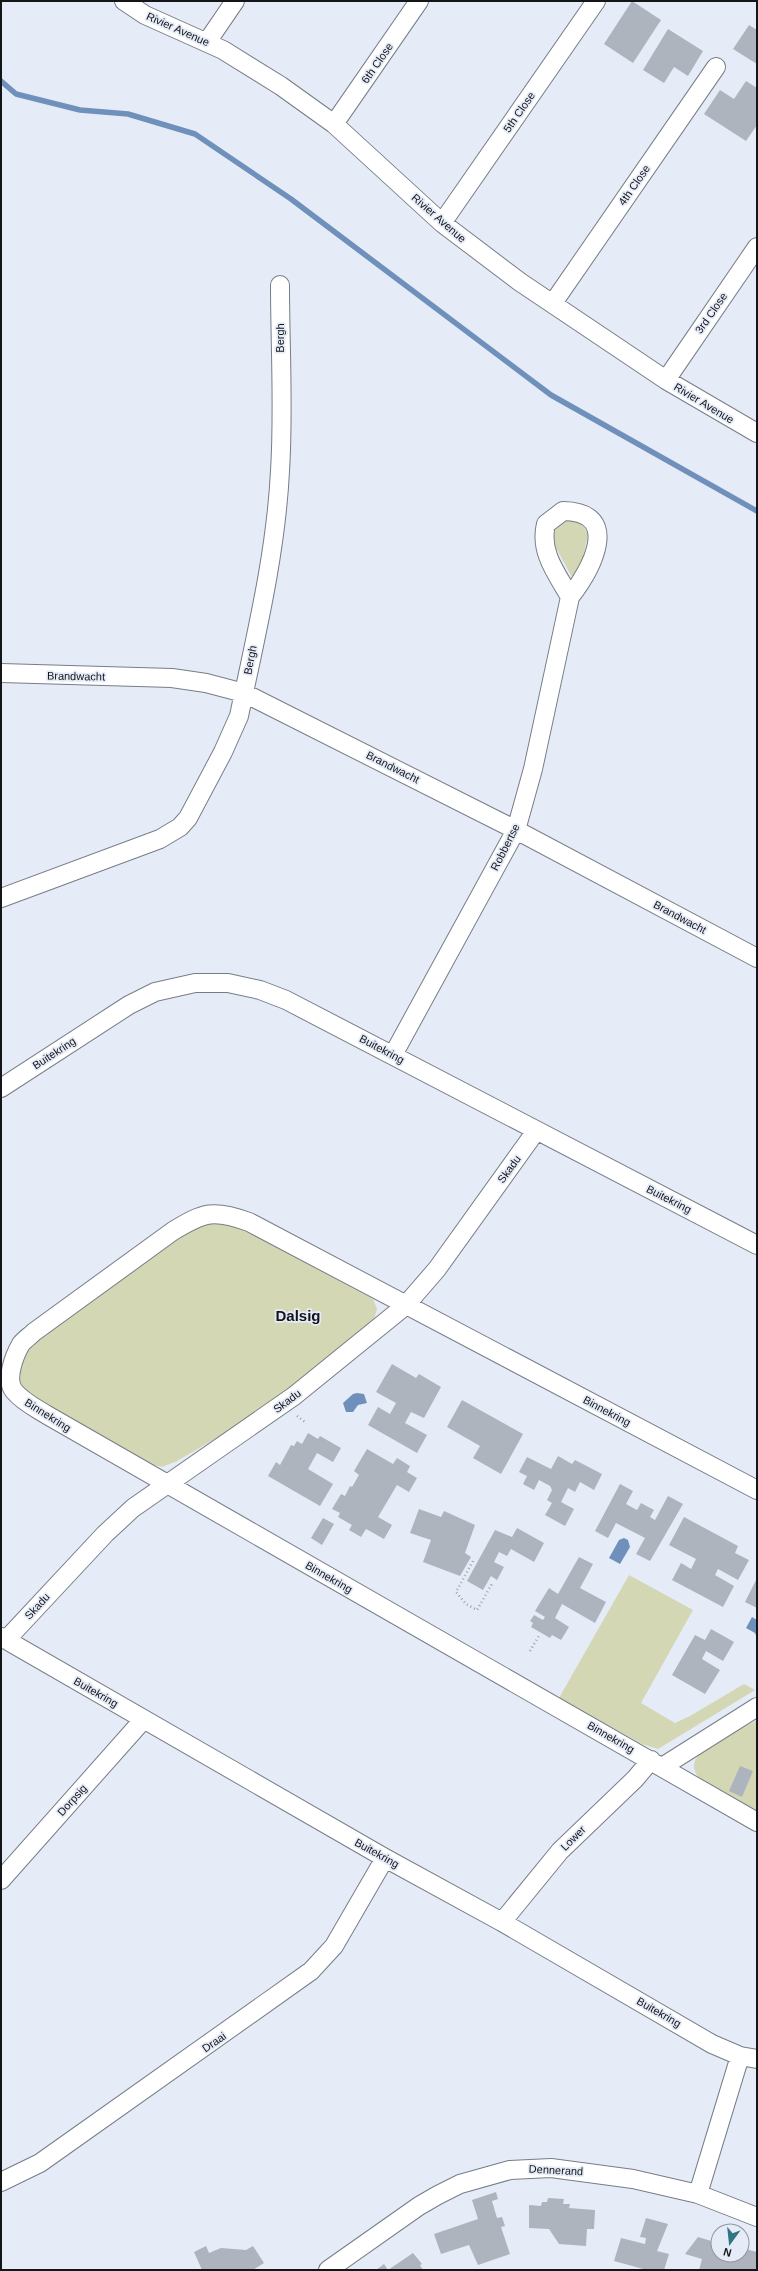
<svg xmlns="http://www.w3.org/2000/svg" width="758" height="2271" font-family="Arial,sans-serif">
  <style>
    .green { fill: #d3d7b3 }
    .water { fill: #7090bc }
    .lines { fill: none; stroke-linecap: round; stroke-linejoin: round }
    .stream { stroke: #7090bc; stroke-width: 5.5 }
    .building { fill: #adb4be }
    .minor-casing { stroke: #777d87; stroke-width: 20 }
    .path { stroke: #9ca0a9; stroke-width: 2.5; stroke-dasharray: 1 3; stroke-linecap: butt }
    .minor { stroke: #fff; stroke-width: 18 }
    .labels { text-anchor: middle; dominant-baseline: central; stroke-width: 3.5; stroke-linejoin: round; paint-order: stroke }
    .street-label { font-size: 11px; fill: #131519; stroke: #e6ecf7 }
    .district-label { font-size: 15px; font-weight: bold; fill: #131519; stroke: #e6ecf7 }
  </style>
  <rect width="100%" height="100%" fill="#e6ecf7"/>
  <path class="green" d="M 565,520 C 577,520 584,524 588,535 L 578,579 L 573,579 L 553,542 L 556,527 Z
    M 215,1221 L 237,1225 L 373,1299 L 377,1309 L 373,1323 L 326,1362 L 244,1422 L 177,1461 L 162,1467 L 146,1463 L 31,1397 L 19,1384 L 16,1366 L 31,1342 L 189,1231 Z
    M 629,1575 L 693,1610 L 641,1703 L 675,1723 L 690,1716 L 744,1684 L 755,1690 L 658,1749 L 642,1744 L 559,1698 Z
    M 757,1720 L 757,1813 L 698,1777 C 694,1771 692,1764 697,1757 C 707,1742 741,1730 757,1720 Z"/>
  <path class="water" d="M 357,1393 L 364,1394 L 367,1403 L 358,1405 L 353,1412 L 346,1412 L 343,1403 L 353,1394 Z
    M 624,1538 L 628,1540 L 630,1547 L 620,1564 L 609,1558 L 619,1540 Z
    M 752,1617 L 757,1620 L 757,1638 L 755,1633 L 746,1628 Z"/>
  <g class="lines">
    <path class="stream" d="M 1,81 L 16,94 L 80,110 L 128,114 L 195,134 L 291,199 L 551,395 L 757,511"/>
  </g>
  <path class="building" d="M 632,1 L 661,20 L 633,63 L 604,44 Z
    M 749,25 L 757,30 L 757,64 L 733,49 Z
    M 668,29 L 703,51 L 688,76 L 674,67 L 664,83 L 643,70 Z
    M 746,81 L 757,88 L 757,125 L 746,141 L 704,114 L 720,90 L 734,99 Z
    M 392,1364 L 416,1378 L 419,1374 L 441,1387 L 424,1418 L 411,1412 L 405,1423 L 427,1435 L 417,1453 L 368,1425 L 378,1407 L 390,1414 L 396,1403 L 376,1392 Z
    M 462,1400 L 523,1434 L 501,1474 L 473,1458 L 480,1446 L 447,1427 Z
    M 308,1433 L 318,1439 L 320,1436 L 341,1448 L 333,1462 L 317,1453 L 308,1469 L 333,1484 L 320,1506 L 268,1476 L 276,1462 L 280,1465 L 291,1445 L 294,1446 L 297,1441 L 302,1444 Z
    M 367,1449 L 393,1464 L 397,1458 L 410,1466 L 407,1472 L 417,1478 L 409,1492 L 397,1485 L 378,1517 L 392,1525 L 384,1539 L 366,1529 L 361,1537 L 349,1530 L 352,1525 L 338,1517 L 340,1513 L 332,1509 L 341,1494 L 345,1496 L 350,1486 L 352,1487 L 359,1475 L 354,1471 Z
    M 558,1456 L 572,1464 L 575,1460 L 602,1474 L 594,1490 L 580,1482 L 575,1492 L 568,1488 L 561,1502 L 574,1509 L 565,1526 L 545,1515 L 552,1503 L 547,1500 L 552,1490 L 550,1486 L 539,1480 L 534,1490 L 523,1484 L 527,1476 L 519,1472 L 527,1457 L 551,1469 Z
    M 620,1484 L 633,1491 L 626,1504 L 637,1510 L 641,1503 L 654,1510 L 650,1517 L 655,1520 L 668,1496 L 683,1504 L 650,1561 L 636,1554 L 645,1538 L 616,1523 L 608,1538 L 595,1531 Z
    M 419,1509 L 441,1517 L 444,1511 L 475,1525 L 465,1553 L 471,1557 L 460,1576 L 423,1562 L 431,1540 L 410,1533 Z
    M 684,1517 L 738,1546 L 735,1553 L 749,1560 L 738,1580 L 718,1569 L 715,1575 L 734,1586 L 723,1607 L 672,1580 L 681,1563 L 691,1569 L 696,1559 L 669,1545 Z
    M 323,1518 L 334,1524 L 322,1545 L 311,1538 Z
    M 517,1528 L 544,1543 L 534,1562 L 511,1549 L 507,1556 L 499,1552 L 494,1562 L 504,1567 L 497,1580 L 491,1576 L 483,1590 L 467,1581 L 495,1530 L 512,1537 Z
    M 579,1557 L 593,1564 L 580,1588 L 606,1602 L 595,1623 L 562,1604 L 555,1618 L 569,1627 L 561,1640 L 552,1635 L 550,1638 L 531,1627 L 533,1623 L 530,1621 L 534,1615 L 543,1620 L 545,1617 L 535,1611 L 549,1588 L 558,1594 Z
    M 757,1578 L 757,1608 L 745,1602 Z
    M 711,1629 L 734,1642 L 723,1661 L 706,1651 L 702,1659 L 720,1670 L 705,1694 L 672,1675 L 695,1635 L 705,1640 Z
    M 740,1766 L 753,1771 L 742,1797 L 729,1791 Z
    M 496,2192 L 498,2199 L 492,2201 L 497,2218 L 502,2217 L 505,2226 L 501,2227 L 510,2254 L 478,2265 L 469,2245 L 441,2254 L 434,2234 L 478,2219 L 472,2200 Z
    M 548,2198 L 564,2199 L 563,2204 L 570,2204 L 569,2208 L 595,2210 L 594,2229 L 587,2229 L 586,2246 L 559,2244 L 549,2229 L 529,2228 L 529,2205 L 541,2206 L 542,2202 L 547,2202 Z
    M 646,2218 L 668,2224 L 657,2251 L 669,2254 L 664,2270 L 647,2270 L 614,2261 L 621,2238 L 645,2244 L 646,2238 L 640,2237 Z
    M 698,2237 L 718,2243 L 716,2251 L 718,2255 L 737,2257 L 742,2255 L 742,2248 L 757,2252 L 757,2270 L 699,2270 L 702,2259 L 685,2254 Z
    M 206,2246 L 209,2253 L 221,2248 L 246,2250 L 253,2246 L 264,2263 L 253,2270 L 202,2270 L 194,2252 Z
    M 413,2253 L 422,2264 L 420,2265 L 423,2270 L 388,2270 Z
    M 384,2264 L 388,2270 L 376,2270 Z"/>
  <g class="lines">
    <defs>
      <path id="minor" d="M 124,1 L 145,15 L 223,50 L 281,86 L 334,124 L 442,223 L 520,282 L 666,380 L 757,433
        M 207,42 L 235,1
        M 334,124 L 419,1
        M 442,223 L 596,1
        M 553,303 L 716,67
        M 666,380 L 757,247
        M 563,511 C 623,512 591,570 570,597 C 557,574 539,552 546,524 Z
        M 1,673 L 172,678 L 206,683 L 244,693 L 516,830 L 757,958
        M 1,898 L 160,839 L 180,827 L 188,818 L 223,752 L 239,716 C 256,635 276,553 280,471 C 284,409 280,347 280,285
        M 393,1055 L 516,830 L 533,769 L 570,597
        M 1,1088 L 129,1005 L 155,992 L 195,983 L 228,983 L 260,990 L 286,1000 L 757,1245
        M 757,1490 L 249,1222 C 214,1209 204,1212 173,1231 L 34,1332 C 30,1336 24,1340 21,1344 C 14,1356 5,1380 14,1391 C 23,1402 36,1408 47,1415 L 757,1822
        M 1,1637 L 385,1858 L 502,1922 L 712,2044 L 740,2056 L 757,2059
        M 6,1640 L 105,1534 L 133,1508 L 294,1396 L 405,1306 L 437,1269 L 536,1131
        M 662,1767 L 757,1707
        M 1,1880 L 143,1720
        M 502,1922 L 560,1851 L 635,1779 L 651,1760
        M 1,2182 L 40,2163 L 311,1971 L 334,1946 L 385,1858
        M 698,2194 L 740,2056
        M 328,2270 L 419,2206 L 438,2195 L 460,2184 L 510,2170 L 551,2168 L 633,2179 L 698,2194 L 757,2217"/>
    </defs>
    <use href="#minor" class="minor-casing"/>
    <path class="path" d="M 297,1416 L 305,1422
      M 473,1561 L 456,1592 L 466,1604 L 477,1610 L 493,1582
      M 530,1651 L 540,1634"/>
    <use href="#minor" class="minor"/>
  </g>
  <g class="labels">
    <g class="street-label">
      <text transform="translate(178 29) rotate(24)">Rivier Avenue</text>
      <text transform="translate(377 63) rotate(-55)">6th Close</text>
      <text transform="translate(519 112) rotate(-55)">5th Close</text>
      <text transform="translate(634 185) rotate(-55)">4th Close</text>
      <text transform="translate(439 218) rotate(41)">Rivier Avenue</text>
      <text transform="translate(711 313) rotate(-55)">3rd Close</text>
      <text transform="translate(280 338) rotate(-90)">Bergh</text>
      <text transform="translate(704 403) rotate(31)">Rivier Avenue</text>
      <text transform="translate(250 660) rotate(-79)">Bergh</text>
      <text transform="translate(76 676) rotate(1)">Brandwacht</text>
      <text transform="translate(393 767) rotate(27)">Brandwacht</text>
      <text transform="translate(505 847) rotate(-63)">Robbertse</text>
      <text transform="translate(680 917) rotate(28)">Brandwacht</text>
      <text transform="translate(382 1049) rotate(28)">Buitekring</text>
      <text transform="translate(54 1053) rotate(-33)">Buitekring</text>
      <text transform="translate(509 1169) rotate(-54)">Skadu</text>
      <text transform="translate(669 1199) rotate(27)">Buitekring</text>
      <text transform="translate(287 1401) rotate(-37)">Skadu</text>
      <text transform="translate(607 1411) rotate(28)">Binnekring</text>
      <text transform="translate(48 1415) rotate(32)">Binnekring</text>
      <text transform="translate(329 1577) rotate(30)">Binnekring</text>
      <text transform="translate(37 1606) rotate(-48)">Skadu</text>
      <text transform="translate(96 1692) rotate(30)">Buitekring</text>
      <text transform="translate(611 1737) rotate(30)">Binnekring</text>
      <text transform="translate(72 1800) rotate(-48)">Dorpsig</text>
      <text transform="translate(573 1838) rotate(-45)">Lower</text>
      <text transform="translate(377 1853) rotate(29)">Buitekring</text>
      <text transform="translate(659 2012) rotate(30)">Buitekring</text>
      <text transform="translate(214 2042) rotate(-35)">Draai</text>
      <text transform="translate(556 2170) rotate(3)">Dennerand</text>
    </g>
    <g class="district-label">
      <text x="298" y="1315">Dalsig</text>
    </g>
  </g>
  <rect width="758" height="2271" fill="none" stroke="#131519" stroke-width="4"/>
  <g transform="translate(730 2243) rotate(195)"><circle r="19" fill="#e6ecf7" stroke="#92969e"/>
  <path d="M0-3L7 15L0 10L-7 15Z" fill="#307584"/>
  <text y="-6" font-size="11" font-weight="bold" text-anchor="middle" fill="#131519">N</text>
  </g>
</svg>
